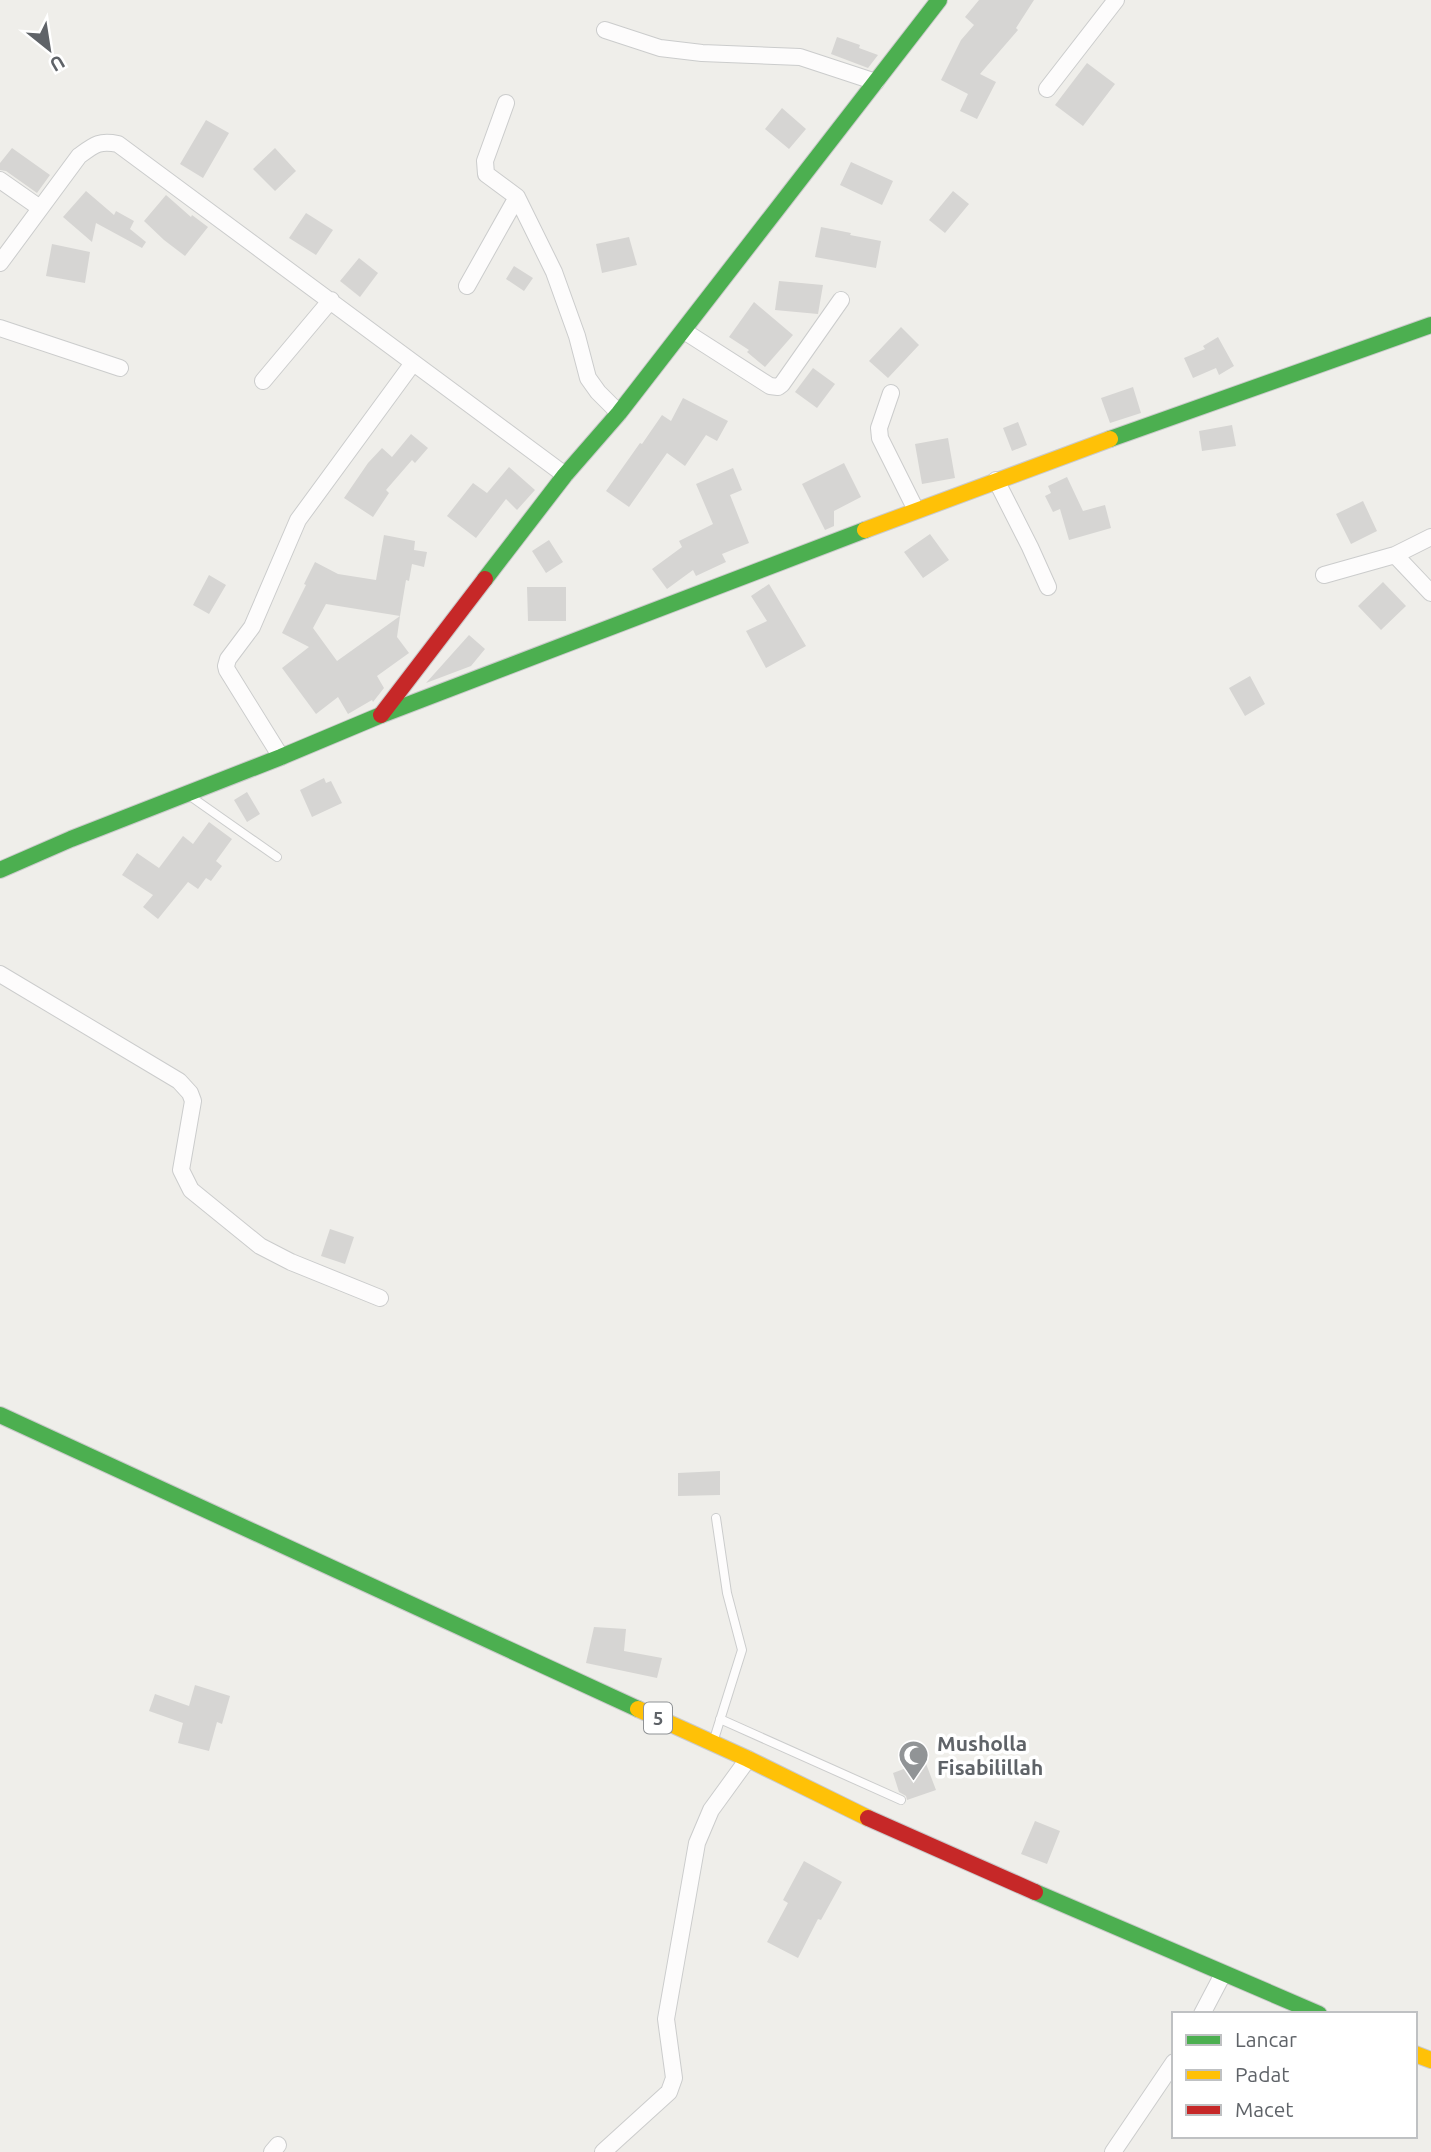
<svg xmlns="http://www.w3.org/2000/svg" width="1431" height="2152" font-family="Ubuntu,sans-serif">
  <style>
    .building { fill: #d6d5d3 }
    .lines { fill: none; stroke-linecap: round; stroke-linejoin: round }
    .lane-casing { stroke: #cbcccc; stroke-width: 10 }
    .street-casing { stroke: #cbcccc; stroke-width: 18 }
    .fast-casing { stroke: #cacacb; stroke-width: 18 }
    .slow-casing { stroke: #cacacb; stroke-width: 18 }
    .jam-casing { stroke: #cacacb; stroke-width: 18 }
    .lane { stroke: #fdfcfc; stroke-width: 8 }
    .street { stroke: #fdfcfc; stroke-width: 16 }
    .fast { stroke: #4caf50; stroke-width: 16 }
    .slow { stroke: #ffc107; stroke-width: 16 }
    .jam { stroke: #c62828; stroke-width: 16 }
    .labels { text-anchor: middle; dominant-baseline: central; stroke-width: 7; stroke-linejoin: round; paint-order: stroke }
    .shield { fill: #fff; stroke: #8f9295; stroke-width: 2 }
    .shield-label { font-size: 19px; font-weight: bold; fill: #5f6368 }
    .poi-label { font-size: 21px; font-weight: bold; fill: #5f6368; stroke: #fff; text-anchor: start }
  </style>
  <rect width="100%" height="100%" fill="#efeeea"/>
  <path class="building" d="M 979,0 L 1034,0 L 1016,28 L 1018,30 L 980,74 L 996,82 L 977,119 L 960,111 L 968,94 L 941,80 L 961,40 L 974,25 L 965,17 Z
    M 837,37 L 860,45 L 859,48 L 878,55 L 868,68 L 831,54 Z
    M 1087,63 L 1115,84 L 1083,126 L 1055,105 Z
    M 782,108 L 806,129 L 789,149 L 765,129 Z
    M 206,120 L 229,133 L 203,178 L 180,164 Z
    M 12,148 L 50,175 L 37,193 L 6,171 L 0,170 L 0,163 Z
    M 275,148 L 296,171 L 275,191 L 253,169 Z
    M 851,162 L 893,181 L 882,205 L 840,185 Z
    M 86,191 L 114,215 L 116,211 L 134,221 L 130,229 L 146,242 L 142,248 L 96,223 L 92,242 L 63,217 Z
    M 953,191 L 969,204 L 945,233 L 929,220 Z
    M 166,195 L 191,217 L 192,215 L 208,227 L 185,256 L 164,240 L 144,221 Z
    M 306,213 L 333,230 L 316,255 L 289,238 Z
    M 821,227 L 851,233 L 850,235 L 881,241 L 876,268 L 815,257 Z
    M 629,237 L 637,265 L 602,273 L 596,244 Z
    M 52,244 L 90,252 L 85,283 L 46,276 Z
    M 359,258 L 378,273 L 360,297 L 340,281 Z
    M 514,266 L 533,278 L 524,291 L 506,279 Z
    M 779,281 L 823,285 L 818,314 L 775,310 Z
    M 754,302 L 793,335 L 765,367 L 747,352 L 749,350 L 729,337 Z
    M 901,327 L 919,345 L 888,378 L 869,361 Z
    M 1218,337 L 1234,366 L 1219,375 L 1216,368 L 1193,378 L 1184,358 L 1205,349 L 1203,346 Z
    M 813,368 L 835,384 L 817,408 L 795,392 Z
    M 1133,387 L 1141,413 L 1110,423 L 1101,398 Z
    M 683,398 L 728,421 L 717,441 L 706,435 L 685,466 L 667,453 L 629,507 L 606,491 L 640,443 L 642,444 L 662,415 L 671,421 Z
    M 1018,422 L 1027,445 L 1012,451 L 1003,428 Z
    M 1232,425 L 1236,446 L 1202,451 L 1199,431 Z
    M 411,434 L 428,448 L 415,463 L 412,460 L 386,490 L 389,493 L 373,517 L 344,498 L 368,463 L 382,448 L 392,457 Z
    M 948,438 L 955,478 L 922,484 L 915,444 Z
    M 844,463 L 861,497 L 834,511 L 834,526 L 825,530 L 802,484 Z
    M 509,467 L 535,490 L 517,510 L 506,499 L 476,538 L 447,516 L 473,483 L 487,493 Z
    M 733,468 L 742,490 L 730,495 L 749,543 L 722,554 L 726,562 L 696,576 L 693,570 L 667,589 L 652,569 L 682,547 L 679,541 L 713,524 L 696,484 Z
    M 1067,477 L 1083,511 L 1105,505 L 1111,528 L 1069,540 L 1060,509 L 1053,512 L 1045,496 L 1051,493 L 1048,486 Z
    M 1363,501 L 1377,531 L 1351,544 L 1336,514 Z
    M 930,534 L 949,560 L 923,578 L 904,552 Z
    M 384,535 L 415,541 L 414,550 L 427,552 L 424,567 L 412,564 L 409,581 L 406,580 L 400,616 L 326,604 L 313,628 L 337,661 L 400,616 L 397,637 L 409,653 L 377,676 L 384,688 L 373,702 L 372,700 L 348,714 L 338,697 L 316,714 L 282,668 L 309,647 L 282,633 L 306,585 L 304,584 L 315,562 L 338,574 L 376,580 Z
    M 549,540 L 563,562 L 546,573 L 532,551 Z
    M 209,575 L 226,585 L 209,614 L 193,605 Z
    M 1383,582 L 1406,606 L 1381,630 L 1358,606 Z
    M 769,584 L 806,646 L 766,668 L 746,631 L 767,621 L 751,596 Z
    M 527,587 L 566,587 L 566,621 L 528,621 Z
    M 469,635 L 485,649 L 471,666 L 426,683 Z
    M 1250,676 L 1265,704 L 1245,716 L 1229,688 Z
    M 324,778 L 326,783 L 331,781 L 342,803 L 312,817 L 300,790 Z
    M 247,792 L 260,814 L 247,822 L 234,800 Z
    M 209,822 L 232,839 L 216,861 L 222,866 L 211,881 L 206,878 L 198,889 L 188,882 L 158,919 L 143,907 L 153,895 L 122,875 L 137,853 L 159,868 L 183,836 L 193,844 Z
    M 330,1229 L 354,1237 L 345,1264 L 321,1256 Z
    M 720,1471 L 720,1495 L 678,1496 L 678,1473 Z
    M 594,1627 L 626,1629 L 624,1651 L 662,1658 L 657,1678 L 586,1663 Z
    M 195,1685 L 230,1696 L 222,1724 L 217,1722 L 209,1751 L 178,1743 L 183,1723 L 149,1711 L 155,1694 L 189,1706 Z
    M 925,1761 L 936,1790 L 907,1800 L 906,1796 L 899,1792 L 893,1773 Z
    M 1035,1821 L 1060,1831 L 1047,1864 L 1021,1854 Z
    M 804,1861 L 842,1882 L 821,1920 L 818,1919 L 798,1958 L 767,1942 L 788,1903 L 783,1900 Z"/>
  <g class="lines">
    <defs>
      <path id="lane" d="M 190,796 L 277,857
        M 720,1719 L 901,1800
        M 715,1736 L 742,1650 L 727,1593 L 716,1518"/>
      <path id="street" d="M 605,30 L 660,48 L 702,53 L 800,57 L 876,82
        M 1047,89 L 1116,0
        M 506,103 L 485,161 L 486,174 L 517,197 L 554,272 L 577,336 L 588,378 L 598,392 L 619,413
        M 0,180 L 40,208
        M 0,263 L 79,156 C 94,145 99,140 118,144 L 565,475
        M 467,286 L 517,197
        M 0,328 L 120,368
        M 684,331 L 770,386 L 778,387 L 782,384 L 841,300
        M 263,381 L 331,300
        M 891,393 L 879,428 L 880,438 L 916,510
        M 996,480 L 1030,547 L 1048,587
        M 1431,537 L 1395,555 L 1431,593
        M 1324,575 L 1395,555
        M 281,757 L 227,670 L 226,666 L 228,659 L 252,627 L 298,520 L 413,363
        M 0,974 L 179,1081 L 190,1093 L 193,1101 L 181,1170 L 191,1190 L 260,1246 L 291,1262 L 380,1298
        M 1202,2014 L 1223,1974
        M 272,2152 L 278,2145
        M 603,2152 L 669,2092 L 674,2078 L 666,2019 L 697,1843 L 711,1810 L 748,1759
        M 1113,2152 L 1174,2062"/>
      <path id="fast" d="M 1110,439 L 1431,325
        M 485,579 L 565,475 L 619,413 L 939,0
        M 0,870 L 71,839 L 281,757 L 381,715 L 865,530
        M 0,1415 L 638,1709
        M 1035,1892 L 1319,2014"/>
      <path id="slow" d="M 865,530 L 1110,439
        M 638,1709 L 748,1759 L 868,1818
        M 1415,2054 L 1431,2060"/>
      <path id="jam" d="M 381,715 L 485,579
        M 868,1818 L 1035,1892"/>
    </defs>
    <use href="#lane" class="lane-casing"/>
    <use href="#street" class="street-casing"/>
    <use href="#fast" class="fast-casing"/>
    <use href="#slow" class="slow-casing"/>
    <use href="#jam" class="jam-casing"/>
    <use href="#lane" class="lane"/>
    <use href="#street" class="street"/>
    <use href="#fast" class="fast"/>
    <use href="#slow" class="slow"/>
    <use href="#jam" class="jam"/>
  </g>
  <defs>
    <symbol id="mosque-pin" viewBox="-11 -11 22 30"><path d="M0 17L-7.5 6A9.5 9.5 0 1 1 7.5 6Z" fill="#919496" stroke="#fff"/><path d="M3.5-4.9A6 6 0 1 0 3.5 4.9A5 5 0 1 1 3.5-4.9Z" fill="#fff"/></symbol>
  </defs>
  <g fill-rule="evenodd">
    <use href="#mosque-pin" x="896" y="1738" width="35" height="47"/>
  </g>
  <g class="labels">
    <rect class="shield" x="644" y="1702.5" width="28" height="31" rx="5"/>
    <g class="shield-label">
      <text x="658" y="1718">5</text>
    </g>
    <g class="poi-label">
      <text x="937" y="1743">Musholla<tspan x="937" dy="24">Fisabilillah</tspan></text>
    </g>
  </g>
  <rect x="1172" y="2012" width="245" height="126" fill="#ffffff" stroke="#bfc1c3" stroke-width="2"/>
  <rect x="1186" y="2035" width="35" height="10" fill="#4caf50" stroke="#bfc1c3" stroke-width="2"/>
  <text x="1235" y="2047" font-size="21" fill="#5f6368">Lancar</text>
  <rect x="1186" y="2070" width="35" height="10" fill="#ffc107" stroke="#bfc1c3" stroke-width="2"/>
  <text x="1235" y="2082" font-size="21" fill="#5f6368">Padat</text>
  <rect x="1186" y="2105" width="35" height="10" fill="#c62828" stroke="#bfc1c3" stroke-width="2"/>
  <text x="1235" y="2117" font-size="21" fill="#5f6368">Macet</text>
  <g transform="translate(49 49) rotate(150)" stroke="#ffffff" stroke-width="5" paint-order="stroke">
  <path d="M0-5L12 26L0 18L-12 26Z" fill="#5f6368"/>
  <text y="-10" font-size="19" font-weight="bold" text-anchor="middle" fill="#5f6368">U</text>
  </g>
</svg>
